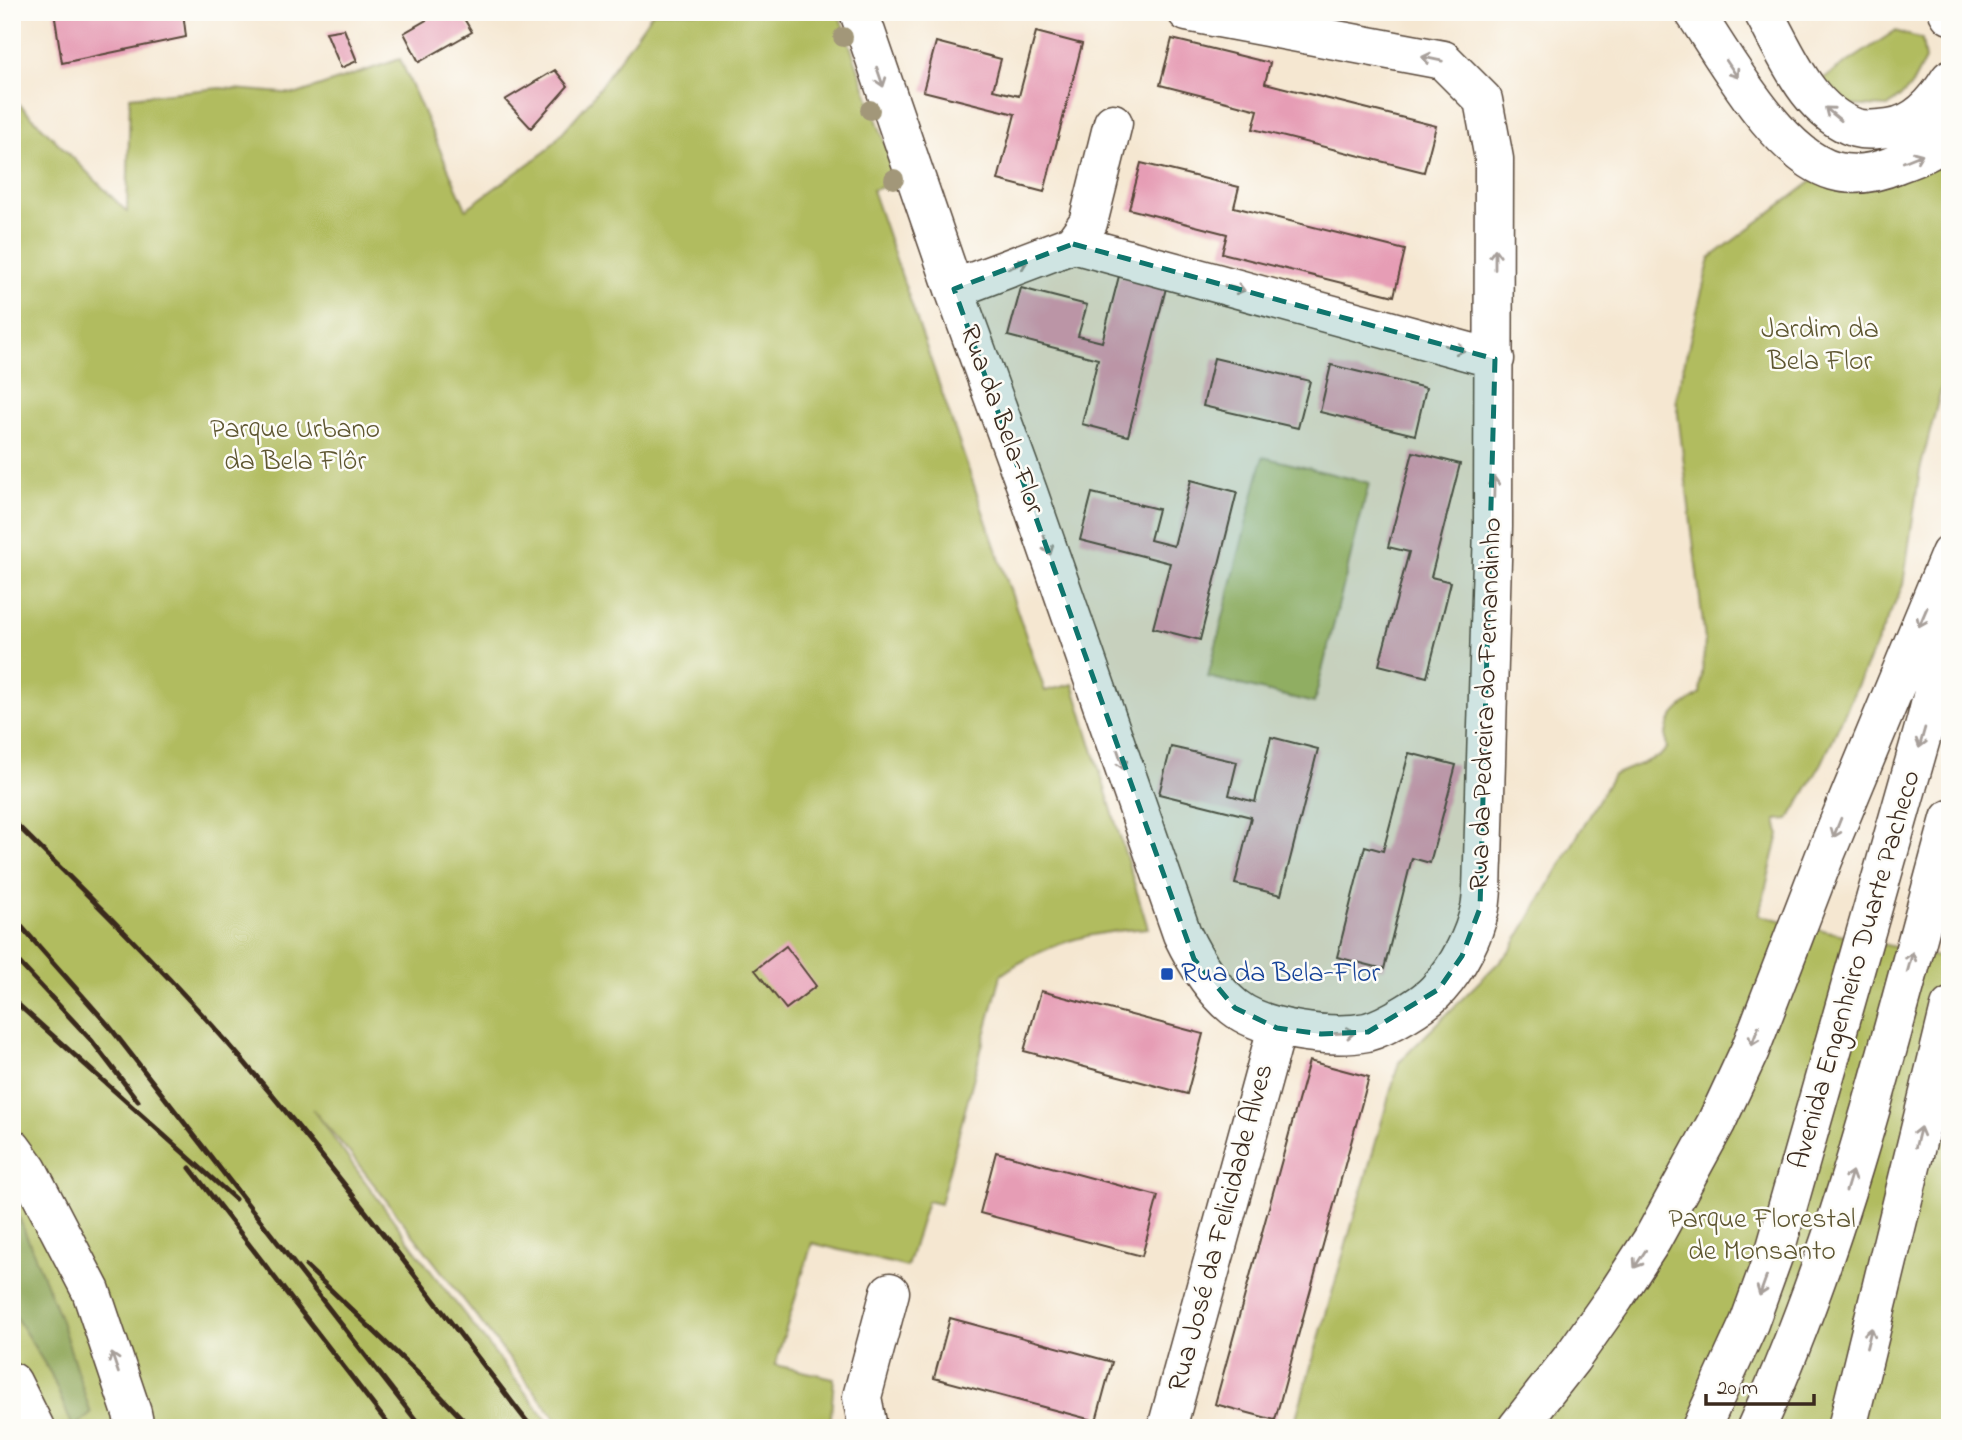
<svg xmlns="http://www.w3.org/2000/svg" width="1962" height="1440" font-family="'Indie Flower',sans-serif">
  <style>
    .green { fill: #b1bc5e; stroke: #76733e; stroke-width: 2 }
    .forest { fill: #8ca455; stroke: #64673a; stroke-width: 2 }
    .building { fill: #e69db5 }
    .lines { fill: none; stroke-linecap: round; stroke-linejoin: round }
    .minor-casing { stroke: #574639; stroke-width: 41 }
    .highway-casing { stroke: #574639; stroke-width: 41 }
    .minor { stroke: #fff; stroke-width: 38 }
    .highway { stroke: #fff; stroke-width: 38 }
    .rail { stroke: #3b2a1e; stroke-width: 5 }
    .tree { fill: #a29779 }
    .oneway { stroke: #a79f9a }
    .marked { fill: #0f766e; fill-opacity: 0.2; stroke: #0f766e; stroke-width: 5; stroke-dasharray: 14 9; stroke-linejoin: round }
    .transit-dot { fill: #1a4fb4; stroke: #fdfcf7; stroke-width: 2.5 }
    .labels { text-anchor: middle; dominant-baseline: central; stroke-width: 5; stroke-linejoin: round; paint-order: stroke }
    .park-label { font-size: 28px; fill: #5e5631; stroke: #fdfcf7 }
    .street-label { font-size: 28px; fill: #3b2a1e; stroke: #fdfcf7 }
    .transit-label { font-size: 28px; fill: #164399; stroke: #fdfcf7; text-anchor: start }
  </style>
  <rect width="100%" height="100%" fill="#fdfcf7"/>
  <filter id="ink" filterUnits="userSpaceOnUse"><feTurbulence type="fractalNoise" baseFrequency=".0143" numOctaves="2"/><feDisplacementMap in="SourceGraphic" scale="14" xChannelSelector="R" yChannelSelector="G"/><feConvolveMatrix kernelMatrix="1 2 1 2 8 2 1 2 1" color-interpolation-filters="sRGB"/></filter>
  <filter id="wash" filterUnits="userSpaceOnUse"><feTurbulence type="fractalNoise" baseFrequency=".00686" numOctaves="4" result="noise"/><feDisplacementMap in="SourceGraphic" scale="28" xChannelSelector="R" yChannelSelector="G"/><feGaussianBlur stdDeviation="1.57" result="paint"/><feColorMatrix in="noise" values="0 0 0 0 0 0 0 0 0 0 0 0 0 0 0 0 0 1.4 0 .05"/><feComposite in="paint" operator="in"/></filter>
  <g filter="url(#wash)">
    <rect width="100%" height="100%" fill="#f5e7d1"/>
    <path class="green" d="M 653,12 L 838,12 L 899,182 L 872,190 L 1045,691 L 1073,684 L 1148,928 C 1092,932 1048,941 1001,975 L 940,1204 L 927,1201 L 907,1267 L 812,1243 L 775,1365 L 834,1378 L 830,1428 L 563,1428 L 348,1151 L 312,1109 L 433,1274 L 553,1428 L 12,1428 L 12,97 L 127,212 L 130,97 L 220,88 L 297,94 L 400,59 L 466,209 L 546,151 L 589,102 Z
      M 1895,31 L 1922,39 L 1925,60 L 1910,88 L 1888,107 L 1841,105 L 1821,80 Z
      M 1950,156 L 1950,355 L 1920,470 L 1903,585 L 1822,763 L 1789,819 L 1776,820 L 1779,834 L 1759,915 L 1950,960 L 1950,1428 L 1293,1428 L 1399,1062 L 1511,950 L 1613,775 L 1660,756 L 1667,748 C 1661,721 1679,707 1700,694 L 1705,641 L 1676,397 L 1710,258 L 1815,179 Z
      M 1263,457 L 1369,483 L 1314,703 L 1208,677 Z"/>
    <path class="forest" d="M 12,1200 L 60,1318 L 91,1414 L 73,1428 L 51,1374 L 12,1311 Z"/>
    <g id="blocks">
      <path class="building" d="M 54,12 L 183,12 L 186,37 L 62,63 Z
        M 434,12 L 460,12 L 472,32 L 419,62 L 404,33 L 435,15 Z
        M 344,29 L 357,61 L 341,68 L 326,32 Z
        M 1036,32 L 1082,44 L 1044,192 L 998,180 L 1015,114 L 923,91 L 936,42 L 1001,59 L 993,90 L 1019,96 Z
        M 1172,39 L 1270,63 L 1265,83 L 1436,126 L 1424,172 L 1253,129 L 1258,110 L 1160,85 Z
        M 555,70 L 568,86 L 531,128 L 505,100 Z
        M 1141,163 L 1239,187 L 1234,207 L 1405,250 L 1394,296 L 1222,253 L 1227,234 L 1129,209 Z
        M 1119,276 L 1166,288 L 1128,436 L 1082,424 L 1098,359 L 1008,336 L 1021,288 L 1087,305 L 1078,336 L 1102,342 Z
        M 1214,358 L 1310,381 L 1298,428 L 1203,406 Z
        M 1331,365 L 1426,388 L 1415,435 L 1320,412 Z
        M 1413,452 L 1460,464 L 1431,577 L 1451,582 L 1427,677 L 1379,665 L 1409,552 L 1388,547 Z
        M 1191,480 L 1237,492 L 1200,640 L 1153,628 L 1170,563 L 1080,540 L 1092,493 L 1158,509 L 1150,540 L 1174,546 Z
        M 1271,737 L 1318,749 L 1281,895 L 1235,884 L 1251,817 L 1159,794 L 1171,747 L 1237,762 L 1229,795 L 1255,802 Z
        M 1409,753 L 1456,765 L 1430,863 L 1412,858 L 1384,969 L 1337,957 L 1365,846 L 1383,851 Z
        M 786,946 L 816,986 L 786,1009 L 755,970 Z
        M 1041,991 L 1203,1034 L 1187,1094 L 1024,1051 Z
        M 1309,1061 L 1369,1077 L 1275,1420 L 1215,1404 Z
        M 996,1152 L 1158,1196 L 1142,1256 L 980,1213 Z
        M 950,1318 L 1112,1362 L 1096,1421 L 934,1378 Z"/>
    </g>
  </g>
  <g filter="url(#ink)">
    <use href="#blocks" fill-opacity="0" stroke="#574639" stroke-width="2"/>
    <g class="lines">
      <defs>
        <path id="minor" d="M 859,12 L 954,289 L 1028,492 L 1182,934 C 1195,961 1211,988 1234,1007 C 1263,1030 1331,1039 1367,1032 C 1386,1027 1427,1003 1439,988 C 1458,967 1474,936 1480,908 C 1483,893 1482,876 1483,861 L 1493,527 L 1494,159 L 1483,100 L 1443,60 L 1187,12
          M 1694,12 C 1726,59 1778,155 1834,171 C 1855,177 1878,172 1897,164 C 1916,157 1935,150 1950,137
          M 1763,12 C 1786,53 1808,112 1856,128 C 1866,131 1879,129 1889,128 C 1916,125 1936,102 1950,79
          M 1948,12 L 1950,15
          M 1073,244 L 1088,223 L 1113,123
          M 954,289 L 1073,244 L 1495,359
          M 868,1428 L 862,1397 L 890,1292
          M 1167,1428 L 1277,1028"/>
        <path id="highway" d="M 12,1148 L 28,1170 L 91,1291 L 132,1413 L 135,1428
          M 12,1382 L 35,1428
          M 1517,1428 L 1572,1358 L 1615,1297 L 1652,1240 L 1716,1123 L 1750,1050 L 1824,858 L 1950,554
          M 1701,1428 L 1749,1323 L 1775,1251 L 1926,721 L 1950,624
          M 1756,1428 C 1846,1234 1893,1024 1950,819
          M 1847,1428 L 1950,1007"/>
      </defs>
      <use href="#minor" class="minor-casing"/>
      <use href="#highway" class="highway-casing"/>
      <use href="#minor" class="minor"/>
      <use href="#highway" class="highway"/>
      <path class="rail" d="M 12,820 C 85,892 158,964 226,1041 C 334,1165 431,1298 532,1428
        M 12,916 L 109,1026 L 422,1428
        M 12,955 L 92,1041 L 138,1101
        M 12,999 L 235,1199
        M 190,1168 L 391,1428
        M 306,1266 L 428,1383 L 471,1428"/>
    </g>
    <g class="tree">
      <circle cx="843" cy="37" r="10"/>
      <circle cx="870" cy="110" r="10"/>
      <circle cx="894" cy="179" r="10"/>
    </g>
    <defs><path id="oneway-shaft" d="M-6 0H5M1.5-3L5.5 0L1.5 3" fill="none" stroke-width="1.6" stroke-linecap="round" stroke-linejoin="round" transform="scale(1.75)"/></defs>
    <g class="oneway">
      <use href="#oneway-shaft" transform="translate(1432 59) rotate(-168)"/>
      <use href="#oneway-shaft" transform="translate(1732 69) rotate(56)"/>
      <use href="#oneway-shaft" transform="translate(880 77) rotate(71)"/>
      <use href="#oneway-shaft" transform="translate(1833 114) rotate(-141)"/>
      <use href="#oneway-shaft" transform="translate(1913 158) rotate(-22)"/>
      <use href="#oneway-shaft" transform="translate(1495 259) rotate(-90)"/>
      <use href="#oneway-shaft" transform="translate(1018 265) rotate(-21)"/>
      <use href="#oneway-shaft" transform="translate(1235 288) rotate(15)"/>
      <use href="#oneway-shaft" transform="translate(1455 348) rotate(15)"/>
      <use href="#oneway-shaft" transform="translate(1494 487) rotate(-89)"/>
      <use href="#oneway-shaft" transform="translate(1047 545) rotate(71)"/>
      <use href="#oneway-shaft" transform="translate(1923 617) rotate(113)"/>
      <use href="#oneway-shaft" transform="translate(1922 738) rotate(106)"/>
      <use href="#oneway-shaft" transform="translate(1121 760) rotate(71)"/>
      <use href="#oneway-shaft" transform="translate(1837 828) rotate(112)"/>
      <use href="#oneway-shaft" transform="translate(1910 962) rotate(-75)"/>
      <use href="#oneway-shaft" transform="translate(1345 1033) rotate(-3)"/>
      <use href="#oneway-shaft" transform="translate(1755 1036) rotate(111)"/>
      <use href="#oneway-shaft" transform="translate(1918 1137) rotate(-76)"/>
      <use href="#oneway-shaft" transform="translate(1849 1181) rotate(-73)"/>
      <use href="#oneway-shaft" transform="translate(1640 1259) rotate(123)"/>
      <use href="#oneway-shaft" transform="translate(1763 1286) rotate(110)"/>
      <use href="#oneway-shaft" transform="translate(1869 1338) rotate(-76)"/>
      <use href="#oneway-shaft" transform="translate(115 1363) rotate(-109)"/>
    </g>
  </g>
  <path class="marked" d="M 1073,244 L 1495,359 L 1480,908 L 1462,956 L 1439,989 L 1368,1032 L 1321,1034 L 1277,1028 L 1235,1008 L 1194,959 L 954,289 Z"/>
  <rect class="transit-dot" x="1160" y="967" width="14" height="14" rx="3.5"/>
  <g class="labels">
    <g class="park-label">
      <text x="1820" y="330">Jardim da<tspan x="1820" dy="32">Bela Flor</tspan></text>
      <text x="295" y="430">Parque Urbano<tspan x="295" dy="32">da Bela Flôr</tspan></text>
      <text x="1762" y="1220">Parque Florestal<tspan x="1762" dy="32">de Monsanto</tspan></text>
    </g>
    <g class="street-label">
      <text transform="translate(1001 420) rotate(70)">Rua da Bela-Flor</text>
      <text transform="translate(1487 704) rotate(-88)">Rua da Pedreira do Fernandinho</text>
      <text transform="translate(1856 970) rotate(-74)">Avenida Engenheiro Duarte Pacheco</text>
      <text transform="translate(1222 1228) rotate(-75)">Rua José da Felicidade Alves</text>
    </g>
    <g class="transit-label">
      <text x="1181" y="974">Rua da Bela-Flor</text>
    </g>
  </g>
  <rect width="1962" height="1440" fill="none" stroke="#fdfcf7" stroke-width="42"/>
  <path d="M1706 1394v10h108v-10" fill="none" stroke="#3b2a1e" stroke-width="3.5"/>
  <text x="1717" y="1394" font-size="21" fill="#3b2a1e" stroke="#fdfcf7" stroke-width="5" paint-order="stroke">20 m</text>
</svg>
